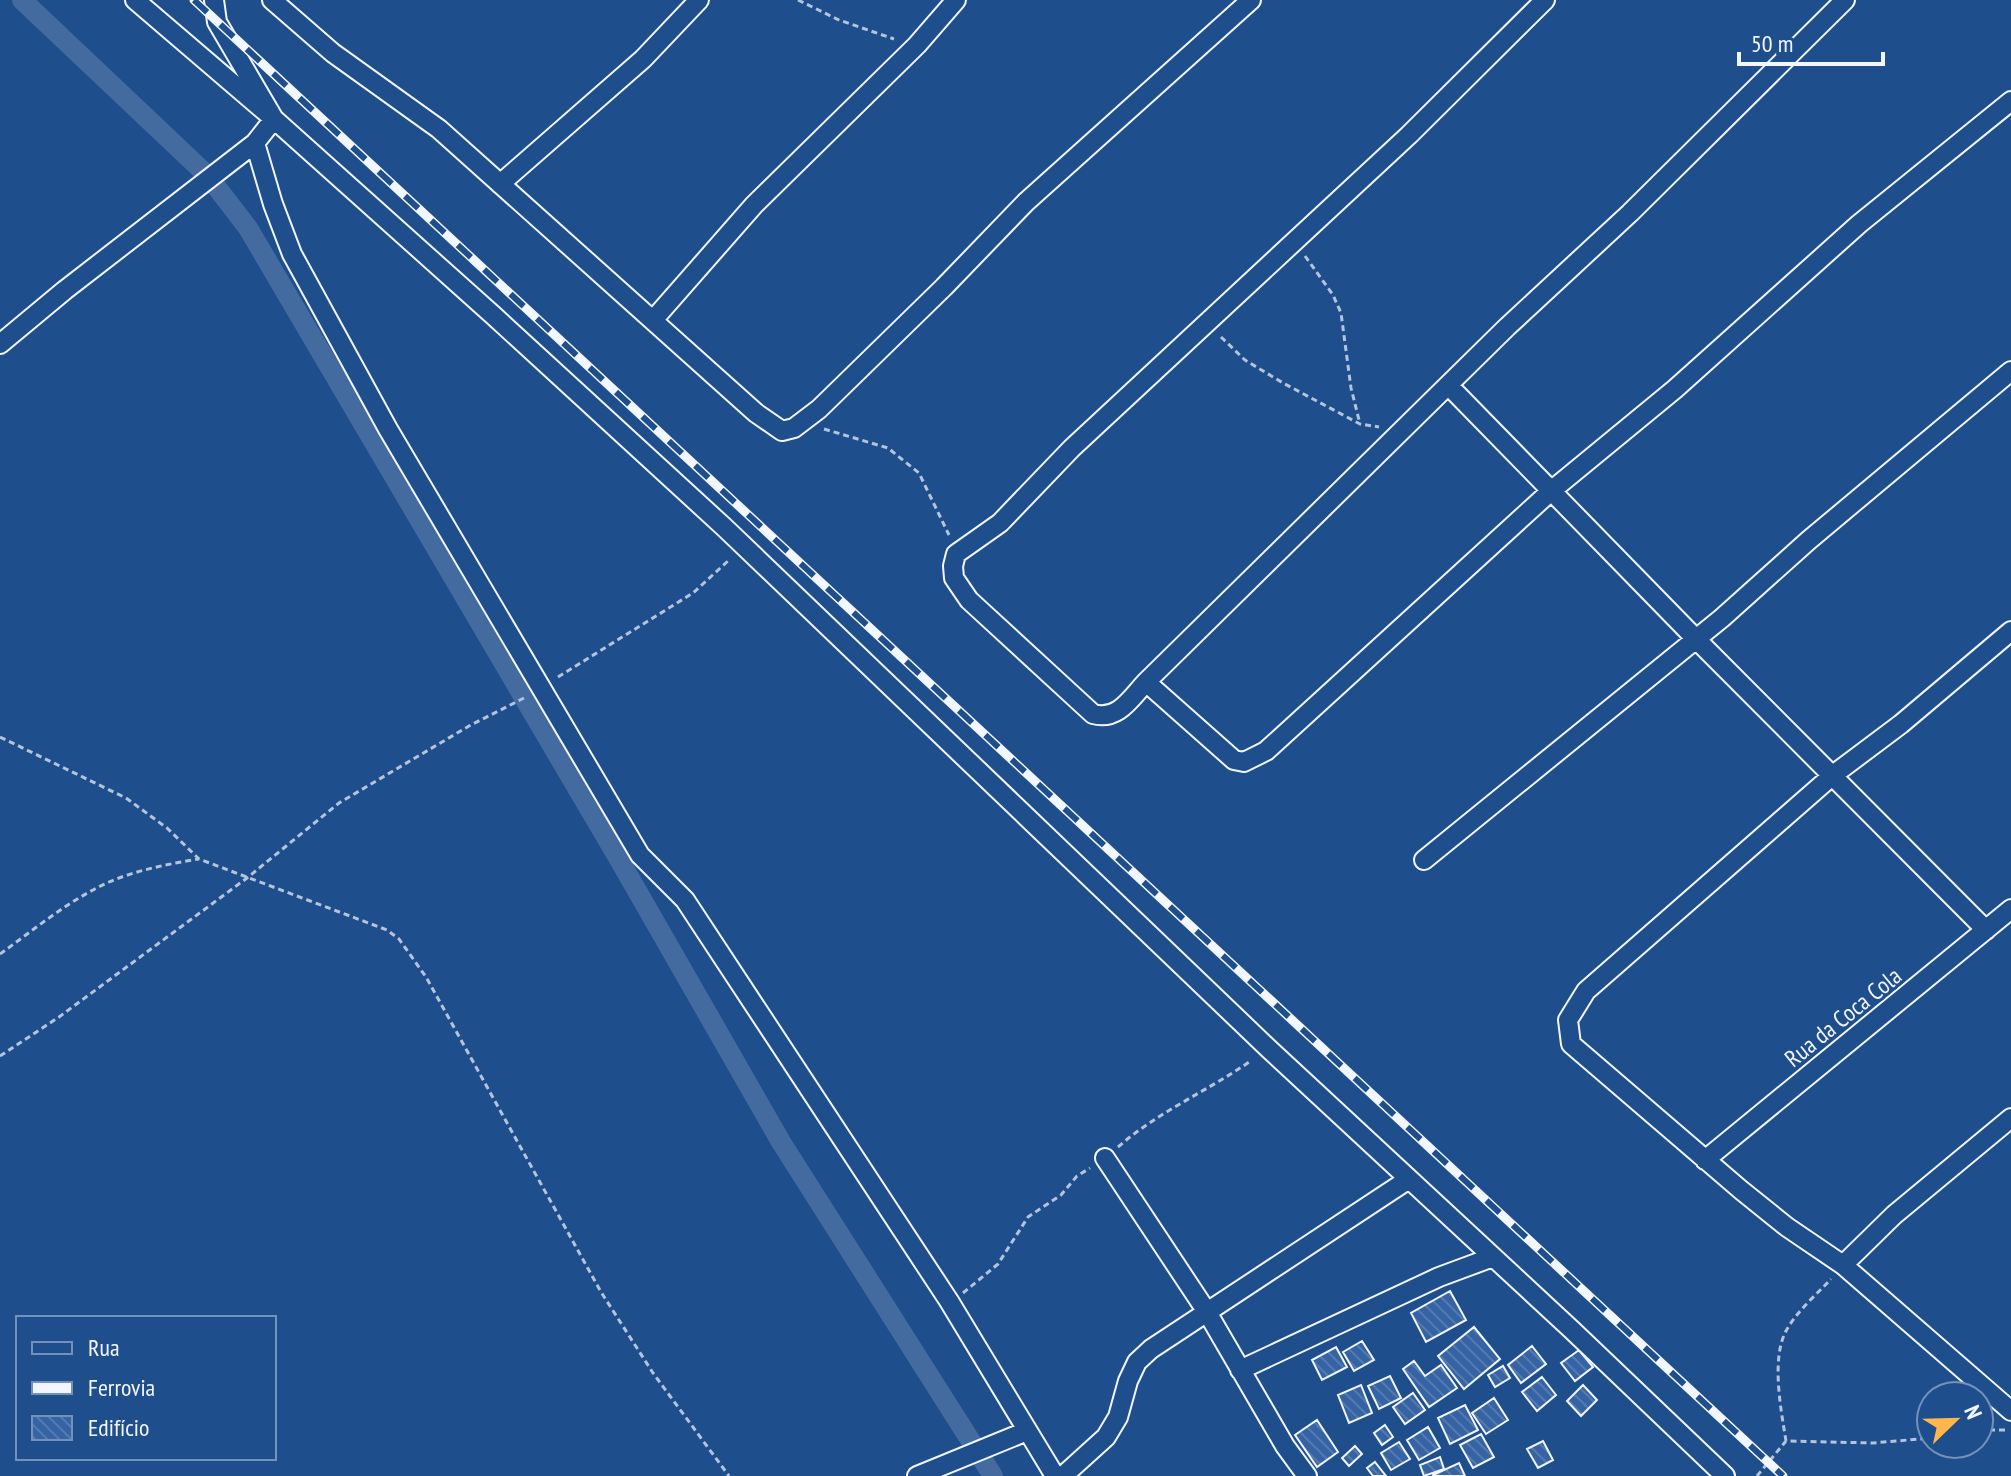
<svg xmlns="http://www.w3.org/2000/svg" width="2011" height="1476" font-family="'PT Sans Narrow',sans-serif">
  <style>
    .lines { fill: none; stroke-linecap: round; stroke-linejoin: round }
    .canal { stroke: #446ba0; stroke-width: 20 }
    .building { fill: url(#building-back-hatch); stroke: #f2f6ff; stroke-width: 2 }
    .street-casing { stroke: #f2f6ff; stroke-width: 22 }
    .path { stroke: #b3c4dc; stroke-width: 3; stroke-dasharray: 6 4; stroke-linecap: butt }
    .street { stroke: #1f4e8c; stroke-width: 18 }
    .rail-casing { stroke: #f2f6ff; stroke-width: 9 }
    .rail { stroke: #1f4e8c; stroke-width: 6; stroke-dasharray: 18; stroke-linecap: butt }
    .labels { text-anchor: middle; dominant-baseline: central; stroke-width: 6; stroke-linejoin: round; paint-order: stroke }
    .street-label { font-size: 24px; fill: #f2f6ff; stroke: #1f4e8c }
  </style>
  <defs>
    <pattern id="building-back-hatch" width="6" height="6" patternUnits="userSpaceOnUse" patternTransform="scale(2)"><rect width="6" height="6" fill="#3563a3"/><path d="M-1 5l2 2M0 0l6 6M5-1l2 2" fill="none" stroke="#537ab1"/></pattern>
  </defs>
  <rect width="100%" height="100%" fill="#1f4e8c"/>
  <g class="lines">
    <path class="canal" d="M 22,0 L 208,176 L 248,228 L 620,861 L 781,1142 L 993,1476"/>
  </g>
  <path class="building" d="M 1450,1291 L 1466,1320 L 1426,1342 L 1411,1313 Z
    M 1474,1327 L 1500,1359 L 1464,1389 L 1438,1356 Z
    M 1362,1341 L 1374,1360 L 1354,1371 L 1343,1352 Z
    M 1532,1346 L 1546,1364 L 1521,1383 L 1508,1365 Z
    M 1336,1347 L 1347,1367 L 1322,1380 L 1312,1360 Z
    M 1579,1350 L 1593,1367 L 1575,1381 L 1561,1363 Z
    M 1414,1361 L 1425,1376 L 1441,1365 L 1457,1388 L 1429,1407 L 1403,1369 Z
    M 1503,1366 L 1510,1378 L 1495,1387 L 1488,1375 Z
    M 1390,1376 L 1401,1398 L 1379,1409 L 1368,1386 Z
    M 1542,1377 L 1556,1395 L 1537,1411 L 1522,1392 Z
    M 1361,1385 L 1372,1413 L 1349,1423 L 1338,1395 Z
    M 1583,1385 L 1597,1400 L 1581,1416 L 1567,1401 Z
    M 1413,1393 L 1425,1410 L 1405,1424 L 1393,1407 Z
    M 1494,1398 L 1508,1420 L 1486,1434 L 1472,1413 Z
    M 1465,1405 L 1478,1430 L 1450,1444 L 1438,1418 Z
    M 1317,1420 L 1338,1452 L 1317,1467 L 1295,1435 Z
    M 1385,1425 L 1393,1437 L 1382,1445 L 1374,1433 Z
    M 1428,1427 L 1440,1448 L 1419,1460 L 1407,1440 Z
    M 1481,1434 L 1494,1457 L 1473,1468 L 1460,1445 Z
    M 1543,1441 L 1553,1460 L 1538,1468 L 1527,1449 Z
    M 1399,1442 L 1410,1459 L 1391,1470 L 1381,1453 Z
    M 1355,1446 L 1362,1454 L 1349,1466 L 1342,1458 Z
    M 1440,1457 L 1444,1469 L 1424,1476 L 1420,1465 Z
    M 1375,1462 L 1386,1476 L 1373,1476 L 1367,1468 Z
    M 1459,1463 L 1465,1476 L 1434,1476 L 1433,1475 Z"/>
  <g class="lines">
    <defs>
      <path id="street" d="M 135,0 L 274,119 L 494,316 L 724,527 L 1269,1049 L 1572,1330 L 1725,1476
        M 214,0 L 217,22 L 274,119 L 255,143 L 273,204 L 292,254 L 388,429 L 640,855 L 685,900 L 949,1301 L 1055,1476
        M 272,0 L 333,53 L 439,129 L 756,413 L 782,431 L 794,428 L 819,409 L 944,287 L 1026,202 L 1251,0
        M 1545,0 L 1409,135 L 1072,448 L 1000,523 L 956,554 L 953,566 L 954,578 L 969,600 L 1093,714 C 1118,721 1131,698 1146,682 L 1234,760 L 1244,762 L 1266,751 L 1551,491 L 1675,389 L 1859,224 L 2011,101
        M 500,184 L 643,59 L 699,0
        M 654,319 L 754,205 L 917,45 L 956,0
        M 0,344 L 65,290 L 255,143
        M 1449,386 L 1696,639 L 1986,930
        M 2011,631 L 1901,724 L 1833,775 L 1586,991 L 1568,1020 L 1571,1044 L 1741,1190 L 1787,1227 L 1843,1265 L 2011,1411
        M 1146,682 L 1507,327 L 1630,213 L 1845,0
        M 1424,860 L 1722,618 L 1809,540 L 2011,371
        M 1105,1158 L 1207,1312 L 1285,1446 L 1307,1476
        M 1705,1160 L 2011,909
        M 1843,1265 L 1894,1215 L 2011,1118
        M 1240,1370 L 1439,1277 L 1493,1257
        M 917,1476 L 1027,1431
        M 1063,1476 L 1106,1437 L 1118,1417 L 1128,1381 L 1137,1362 L 1151,1349 L 1409,1179"/>
    </defs>
    <use href="#street" class="street-casing"/>
    <path class="path" d="M 798,0 L 839,20 L 894,39
      M 1305,256 L 1333,295 L 1341,313 L 1351,388 L 1360,424
      M 1221,337 L 1245,360 L 1283,383 L 1360,424 L 1379,427
      M 824,429 L 888,448 L 919,473 L 949,535
      M 558,677 L 693,593 L 729,560
      M 0,737 L 126,798 L 167,828 L 199,859 L 387,930 L 399,939 L 426,977 L 601,1292 L 653,1373 L 729,1476
      M 0,954 C 35,929 69,900 109,882 C 137,870 168,864 199,859
      M 0,1056 L 59,1017 L 247,878 L 339,803 L 469,726 L 524,698
      M 1118,1147 C 1159,1111 1208,1091 1252,1060
      M 963,1293 L 998,1264 L 1028,1217 L 1061,1195 L 1077,1176 L 1090,1168
      M 1979,1430 L 2007,1430
      M 1786,1441 C 1781,1410 1771,1359 1786,1331 C 1797,1311 1816,1295 1831,1279
      M 1757,1476 L 1786,1441 L 1873,1443 L 1931,1438"/>
    <use href="#street" class="street"/>
    <defs>
      <path id="rail" d="M 194,0 L 1783,1476"/>
    </defs>
    <use href="#rail" class="rail-casing"/>
    <use href="#rail" class="rail"/>
  </g>
  <g class="labels">
    <g class="street-label">
      <text transform="translate(1843 1017) rotate(-39)">Rua da Coca Cola</text>
    </g>
  </g>
  <rect x="16" y="1316" width="260" height="144" fill="#1f4e8c" stroke="#7391ba" stroke-width="2"/>
  <rect x="32" y="1342" width="40" height="12" fill="#1f4e8c" stroke="#7391ba" stroke-width="2"/>
  <text x="88" y="1356" font-size="24" fill="#f2f6ff">Rua</text>
  <rect x="32" y="1382" width="40" height="12" fill="#f2f6ff" stroke="#7391ba" stroke-width="2"/>
  <text x="88" y="1396" font-size="24" fill="#f2f6ff">Ferrovia</text>
  <rect x="32" y="1416" width="40" height="24" fill="url(#building-back-hatch)" stroke="#7391ba" stroke-width="2"/>
  <text x="88" y="1436" font-size="24" fill="#f2f6ff">Edifício</text>
  <g transform="translate(1955 1420) rotate(67)"><circle r="38" fill="#1f4e8c" stroke="#7391ba" stroke-width="2"/>
  <path d="M0-6L14 30L0 20L-14 30Z" fill="#ffb74d"/>
  <text y="-12" font-size="22" font-weight="bold" text-anchor="middle" fill="#f2f6ff">N</text>
  </g>
  <path d="M1739 52v12h144v-12" fill="none" stroke="#f2f6ff" stroke-width="4"/>
  <text x="1751" y="52" font-size="24" fill="#f2f6ff" stroke="#1f4e8c" stroke-width="6" paint-order="stroke">50 m</text>
</svg>
